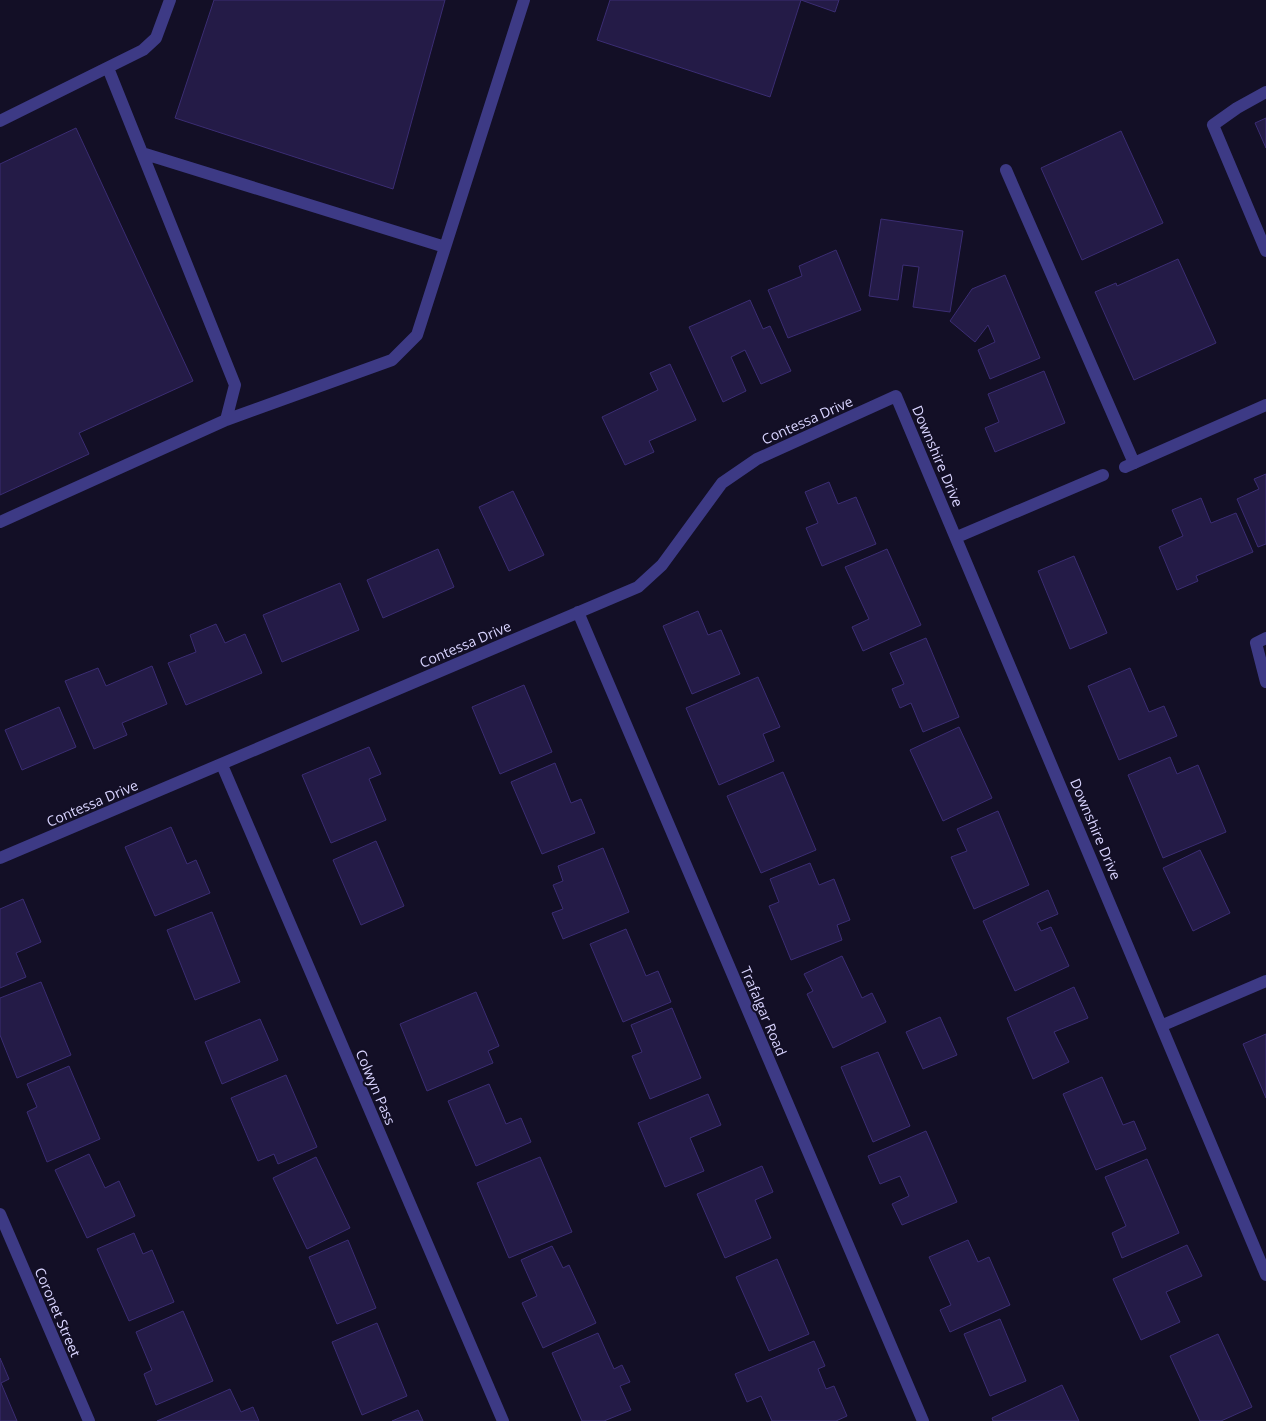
<svg xmlns="http://www.w3.org/2000/svg" width="1266" height="1421" font-family="'Open Sans',sans-serif">
  <style>
    .building { fill: #241b47; stroke: #3b2d73 }
    .lines { fill: none; stroke-linecap: round; stroke-linejoin: round }
    .lane { stroke: #3d3a85; stroke-width: 12 }
    .street { stroke: #3d3a85; stroke-width: 12 }
    .labels { text-anchor: middle; dominant-baseline: central; stroke-width: 4; stroke-linejoin: round; paint-order: stroke }
    .street-label { font-size: 14px; fill: #d9d4ff; stroke: #130f26 }
  </style>
  <rect width="100%" height="100%" fill="#130f26"/>
  <path class="building" d="M 214,0 L 445,0 L 393,189 L 175,118 Z
    M 610,0 L 839,0 L 835,12 L 801,0 L 770,97 L 597,40 Z
    M 1266,118 L 1266,148 L 1255,123 Z
    M 76,128 L 193,381 L 79,433 L 89,454 L 0,495 L 0,164 Z
    M 1121,131 L 1163,223 L 1082,260 L 1041,168 Z
    M 881,219 L 963,231 L 950,312 L 913,307 L 919,267 L 903,265 L 898,300 L 869,296 Z
    M 836,250 L 861,310 L 788,338 L 768,290 L 802,276 L 799,266 Z
    M 1178,259 L 1216,343 L 1134,380 L 1095,292 L 1116,283 L 1117,286 Z
    M 1005,275 L 1040,358 L 990,379 L 978,350 L 995,342 L 988,325 L 975,342 L 950,321 L 972,289 Z
    M 750,300 L 763,329 L 770,326 L 791,371 L 761,384 L 745,350 L 731,357 L 746,391 L 723,402 L 689,327 Z
    M 670,364 L 696,420 L 649,441 L 654,452 L 625,465 L 602,417 L 658,390 L 650,373 Z
    M 1044,371 L 1065,423 L 995,452 L 985,428 L 999,422 L 988,394 Z
    M 1266,474 L 1266,544 L 1258,547 L 1237,499 L 1259,489 L 1254,479 Z
    M 829,482 L 838,504 L 856,497 L 876,544 L 822,566 L 806,528 L 818,523 L 805,492 Z
    M 513,491 L 544,555 L 509,571 L 479,507 Z
    M 1201,498 L 1211,523 L 1236,513 L 1253,552 L 1196,576 L 1198,581 L 1177,590 L 1159,547 L 1183,536 L 1172,510 Z
    M 438,549 L 454,587 L 383,618 L 367,580 Z
    M 887,549 L 921,625 L 863,651 L 852,627 L 869,619 L 845,567 Z
    M 1074,556 L 1107,633 L 1070,649 L 1038,571 Z
    M 340,583 L 359,630 L 282,662 L 263,615 Z
    M 698,611 L 708,635 L 721,630 L 740,674 L 692,694 L 663,626 Z
    M 216,624 L 225,643 L 245,634 L 262,673 L 186,705 L 168,663 L 196,652 L 190,635 Z
    M 926,638 L 959,717 L 923,732 L 911,703 L 900,708 L 892,689 L 904,684 L 890,653 Z
    M 152,666 L 167,704 L 122,723 L 127,735 L 94,749 L 65,681 L 98,668 L 106,686 Z
    M 1130,668 L 1149,712 L 1164,706 L 1177,736 L 1119,760 L 1088,686 Z
    M 758,677 L 780,727 L 763,734 L 774,761 L 719,785 L 686,708 Z
    M 524,685 L 552,752 L 500,774 L 472,707 Z
    M 59,707 L 76,747 L 22,770 L 5,730 Z
    M 959,727 L 992,798 L 943,821 L 910,750 Z
    M 369,747 L 381,774 L 369,779 L 386,820 L 331,843 L 302,775 Z
    M 1170,757 L 1177,774 L 1198,765 L 1226,832 L 1163,858 L 1128,775 Z
    M 555,763 L 571,803 L 581,799 L 595,833 L 542,854 L 511,782 Z
    M 783,772 L 816,850 L 761,873 L 727,796 Z
    M 998,811 L 1029,885 L 974,909 L 951,857 L 967,851 L 957,829 Z
    M 171,827 L 187,864 L 196,860 L 210,893 L 155,916 L 125,847 Z
    M 376,841 L 404,906 L 361,925 L 333,860 Z
    M 603,848 L 629,912 L 563,939 L 552,913 L 563,909 L 553,885 L 563,881 L 558,866 Z
    M 1200,850 L 1230,913 L 1193,931 L 1163,868 Z
    M 810,863 L 819,885 L 834,879 L 850,920 L 837,925 L 842,940 L 791,960 L 769,906 L 779,902 L 770,879 Z
    M 1048,890 L 1058,914 L 1037,923 L 1041,931 L 1051,927 L 1069,966 L 1015,991 L 983,921 Z
    M 23,899 L 41,942 L 16,953 L 26,977 L 0,988 L 0,909 Z
    M 212,912 L 240,982 L 195,1000 L 167,930 Z
    M 626,929 L 646,976 L 658,971 L 671,1002 L 623,1022 L 590,944 Z
    M 842,956 L 862,998 L 872,993 L 886,1022 L 833,1048 L 807,994 L 813,991 L 804,974 Z
    M 41,982 L 71,1055 L 17,1078 L 0,1035 L 0,998 Z
    M 1074,987 L 1088,1018 L 1054,1032 L 1069,1062 L 1033,1079 L 1007,1018 Z
    M 476,992 L 499,1046 L 488,1051 L 493,1063 L 427,1091 L 400,1024 Z
    M 672,1008 L 701,1078 L 650,1099 L 632,1056 L 642,1052 L 631,1025 Z
    M 940,1017 L 957,1055 L 923,1069 L 906,1032 Z
    M 260,1019 L 278,1060 L 222,1084 L 205,1042 Z
    M 1266,1034 L 1266,1098 L 1243,1044 Z
    M 878,1052 L 910,1126 L 873,1142 L 841,1067 Z
    M 69,1066 L 100,1139 L 47,1162 L 27,1112 L 37,1107 L 27,1084 Z
    M 286,1075 L 317,1147 L 278,1164 L 274,1154 L 258,1161 L 231,1098 Z
    M 1102,1077 L 1123,1125 L 1134,1121 L 1146,1149 L 1096,1170 L 1063,1094 Z
    M 489,1084 L 506,1124 L 521,1118 L 531,1142 L 476,1166 L 448,1101 Z
    M 708,1094 L 721,1125 L 690,1138 L 704,1171 L 665,1187 L 638,1123 Z
    M 926,1131 L 957,1202 L 902,1225 L 892,1204 L 909,1196 L 900,1176 L 880,1184 L 868,1156 Z
    M 89,1154 L 105,1188 L 119,1181 L 135,1216 L 87,1238 L 55,1170 Z
    M 316,1157 L 350,1228 L 307,1249 L 273,1178 Z
    M 540,1157 L 572,1232 L 509,1258 L 477,1183 Z
    M 1147,1159 L 1179,1233 L 1122,1258 L 1112,1233 L 1126,1226 L 1105,1177 Z
    M 762,1166 L 773,1192 L 755,1200 L 771,1238 L 725,1258 L 697,1194 Z
    M 134,1233 L 143,1254 L 152,1250 L 174,1302 L 129,1321 L 97,1249 Z
    M 348,1240 L 376,1308 L 337,1324 L 309,1257 Z
    M 968,1240 L 978,1262 L 989,1257 L 1010,1305 L 950,1332 L 940,1310 L 951,1305 L 929,1257 Z
    M 1187,1245 L 1202,1276 L 1166,1292 L 1180,1322 L 1141,1340 L 1113,1279 Z
    M 552,1246 L 563,1268 L 569,1265 L 596,1323 L 543,1348 L 522,1303 L 537,1296 L 521,1260 Z
    M 777,1259 L 809,1334 L 769,1351 L 736,1277 Z
    M 183,1311 L 213,1381 L 156,1405 L 144,1374 L 152,1370 L 136,1332 Z
    M 1000,1319 L 1026,1381 L 990,1396 L 964,1334 Z
    M 377,1323 L 407,1396 L 362,1415 L 332,1342 Z
    M 598,1333 L 614,1369 L 622,1365 L 630,1382 L 620,1386 L 631,1410 L 604,1421 L 582,1421 L 552,1353 Z
    M 1218,1334 L 1252,1407 L 1221,1421 L 1200,1421 L 1170,1356 Z
    M 814,1341 L 825,1366 L 818,1369 L 826,1389 L 834,1386 L 847,1416 L 836,1421 L 772,1421 L 761,1396 L 747,1402 L 735,1374 Z
    M 0,1358 L 9,1379 L 1,1383 L 17,1421 L 0,1421 Z
    M 1062,1385 L 1079,1421 L 993,1421 L 992,1418 Z
    M 230,1389 L 241,1412 L 253,1407 L 259,1421 L 157,1421 Z
    M 418,1410 L 423,1421 L 392,1421 Z"/>
  <g class="lines">
    <path class="lane" d="M 1266,92 L 1237,108 L 1213,125 L 1266,251
      M 0,121 L 143,50 L 156,38 L 170,0
      M 142,153 L 445,247
      M 1006,170 L 1134,463
      M 226,420 L 392,360 L 417,335 L 524,0
      M 0,522 L 226,420 L 235,385 L 108,68
      M 1266,638 L 1256,643 L 1266,682"/>
    <path class="street" d="M 1125,467 L 1266,405
      M 957,537 L 1103,475
      M 578,612 L 923,1421
      M 222,765 L 503,1421
      M 0,858 L 638,587 L 662,565 L 722,483 L 757,459 L 896,396 L 1266,1275
      M 1163,1025 L 1266,981
      M 0,1214 L 89,1421"/>
  </g>
  <g class="labels">
    <g class="street-label">
      <text transform="translate(807 420) rotate(-24)">Contessa Drive</text>
      <text transform="translate(938 456) rotate(67)">Downshire Drive</text>
      <text transform="translate(465 644) rotate(-23)">Contessa Drive</text>
      <text transform="translate(92 803) rotate(-23)">Contessa Drive</text>
      <text transform="translate(1096 829) rotate(67)">Downshire Drive</text>
      <text transform="translate(764 1011) rotate(67)">Trafalgar Road</text>
      <text transform="translate(376 1087) rotate(67)">Colwyn Pass</text>
      <text transform="translate(58 1312) rotate(67)">Coronet Street</text>
    </g>
  </g>
</svg>
